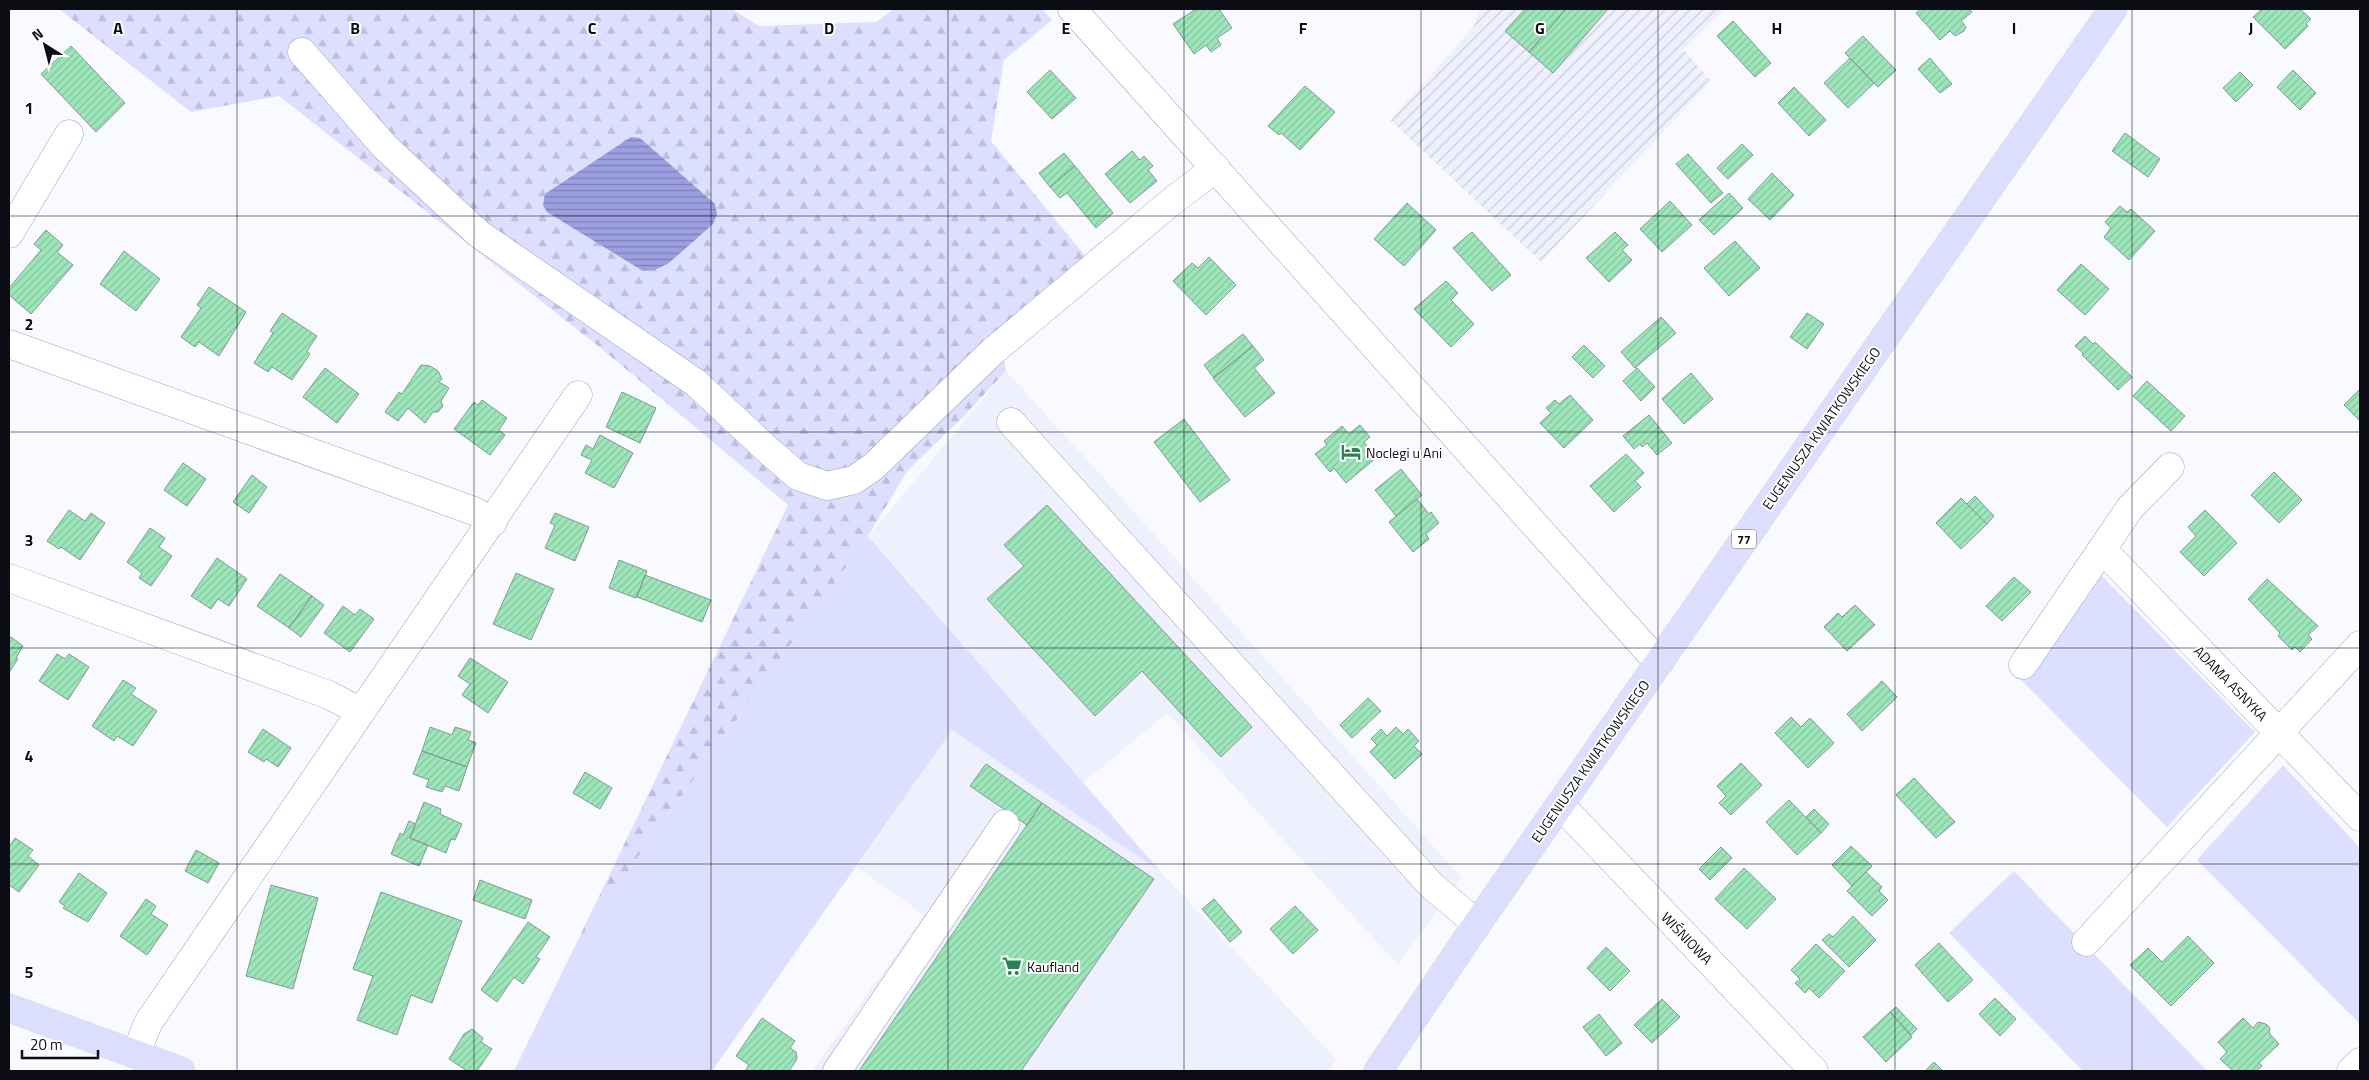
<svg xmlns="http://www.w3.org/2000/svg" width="2369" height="1080" font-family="'Titillium Web',sans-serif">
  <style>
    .built { fill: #eff0fd }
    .industrial { fill: url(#industrial-furrows) }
    .grass { fill: #dddfff }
    .forest { fill: url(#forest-firs) }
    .water { fill: url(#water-rules) }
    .building { fill: url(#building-hatch); stroke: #839a8c }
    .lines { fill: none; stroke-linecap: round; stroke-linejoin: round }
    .minor-casing { stroke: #a1a3ba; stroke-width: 29 }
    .major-casing { stroke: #d8d8d9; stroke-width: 29 }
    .minor { stroke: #fff; stroke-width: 28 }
    .major { stroke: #dcdefd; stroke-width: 28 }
    .grid { fill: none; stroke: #0c0c14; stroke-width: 1; stroke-opacity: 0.55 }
    .labels { text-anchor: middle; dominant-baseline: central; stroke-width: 4; stroke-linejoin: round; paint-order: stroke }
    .shield { fill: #fff; stroke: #55555a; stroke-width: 1 }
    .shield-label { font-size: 12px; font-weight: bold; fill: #0c0c14 }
    .street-label { font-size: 14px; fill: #0c0c14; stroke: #fff }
    .poi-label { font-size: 14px; fill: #0c0c14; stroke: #fff; text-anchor: start }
    .grid-label { font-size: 16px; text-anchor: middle; font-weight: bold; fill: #0c0c14; stroke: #fff; stroke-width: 4; stroke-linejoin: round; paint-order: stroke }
  </style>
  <defs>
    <pattern id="industrial-furrows" width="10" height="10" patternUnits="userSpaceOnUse" patternTransform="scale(1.25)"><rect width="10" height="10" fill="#eff0fd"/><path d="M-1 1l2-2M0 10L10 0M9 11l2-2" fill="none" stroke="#cccdd8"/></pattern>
    <pattern id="forest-firs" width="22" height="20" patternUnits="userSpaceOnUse" patternTransform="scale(1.25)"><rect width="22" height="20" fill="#dddfff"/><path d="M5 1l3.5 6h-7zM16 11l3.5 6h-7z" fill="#bcbeda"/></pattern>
    <pattern id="water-rules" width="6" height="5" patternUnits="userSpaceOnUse" patternTransform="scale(1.25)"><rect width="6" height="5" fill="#9c9fe0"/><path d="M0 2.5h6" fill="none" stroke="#7e80b4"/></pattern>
    <pattern id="building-hatch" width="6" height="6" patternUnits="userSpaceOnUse" patternTransform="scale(1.25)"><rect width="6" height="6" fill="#9de6ba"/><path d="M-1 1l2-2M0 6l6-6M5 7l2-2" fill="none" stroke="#86c49f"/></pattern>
  </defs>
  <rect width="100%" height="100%" fill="#f9faff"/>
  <path class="built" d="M 1006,371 L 1089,462 L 1461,877 L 1398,965 L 1167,713 L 1083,783 L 869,536 Z
    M 952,729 L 1160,871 L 1337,1060 L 1329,1071 L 812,1071 L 924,915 L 857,867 Z"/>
  <path class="industrial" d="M 1479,9 L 1725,9 L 1684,50 L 1711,81 L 1541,262 L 1390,120 L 1473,28 Z"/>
  <path class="grass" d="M 868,536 L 1160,871 L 952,730 L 712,1071 L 514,1071 L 577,942 Z
    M 2101,575 L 2255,732 L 2167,827 L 2021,680 Z
    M 2283,765 L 2360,848 L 2360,1024 L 2197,860 Z
    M 2014,871 L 2207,1071 L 2083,1071 L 1949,933 Z"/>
  <path class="forest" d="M 59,9 L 732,9 L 759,26 L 876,22 L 894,9 L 1042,9 L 1052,20 L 1004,60 L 991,141 L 1086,257 L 1000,330 L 1006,371 L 962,418 L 908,470 L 868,536 L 577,942 L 788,505 L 602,349 L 279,96 L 191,112 Z"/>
  <path class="water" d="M 631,137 L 640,138 L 715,204 L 717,214 L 713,224 L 669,263 L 655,270 L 643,271 L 547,212 L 543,205 L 545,194 Z"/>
  <path class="building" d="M 1196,9 L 1219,9 L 1232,28 L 1217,38 L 1221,45 L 1211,52 L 1206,45 L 1194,54 L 1173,24 Z
    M 1525,9 L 1566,9 L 1529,52 L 1505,31 Z
    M 1566,9 L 1608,9 L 1553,73 L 1529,52 Z
    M 1921,9 L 1969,9 L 1972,12 L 1961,21 L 1966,27 L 1964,31 L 1955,36 L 1950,31 L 1940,40 L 1916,13 Z
    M 2262,9 L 2300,9 L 2311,19 L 2306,24 L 2308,26 L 2285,49 L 2253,17 Z
    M 1733,21 L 1771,63 L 1755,77 L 1717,36 Z
    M 1863,36 L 1896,70 L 1878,87 L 1845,53 Z
    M 71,46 L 125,103 L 96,132 L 41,74 Z
    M 1850,58 L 1874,83 L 1848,108 L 1824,83 Z
    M 1930,58 L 1952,84 L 1940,93 L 1918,69 Z
    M 1050,70 L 1076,98 L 1052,119 L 1027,92 Z
    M 2293,70 L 2316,93 L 2300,110 L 2277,87 Z
    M 2240,72 L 2253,85 L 2236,102 L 2223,88 Z
    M 1305,86 L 1335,112 L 1300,150 L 1281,133 L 1279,135 L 1268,126 Z
    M 1794,87 L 1826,120 L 1809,136 L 1778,103 Z
    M 2125,133 L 2160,159 L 2148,177 L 2112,151 Z
    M 1742,144 L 1753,155 L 1728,179 L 1717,168 Z
    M 1132,151 L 1140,160 L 1144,156 L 1153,166 L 1148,170 L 1157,181 L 1130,203 L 1105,174 Z
    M 1064,153 L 1075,166 L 1050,187 L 1039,173 Z
    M 1688,154 L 1723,193 L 1711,203 L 1676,164 Z
    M 1075,166 L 1113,213 L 1096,228 L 1067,193 L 1060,198 L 1050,187 Z
    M 1772,173 L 1794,195 L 1770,220 L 1748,199 Z
    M 1729,193 L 1743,208 L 1714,235 L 1699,220 Z
    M 1670,201 L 1692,225 L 1662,252 L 1640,229 Z
    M 1407,203 L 1436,230 L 1404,266 L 1374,239 Z
    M 2120,206 L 2127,212 L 2131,209 L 2155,231 L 2129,260 L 2104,237 L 2111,228 L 2105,222 Z
    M 46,230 L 63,245 L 57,252 L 73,265 L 31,314 L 9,295 L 9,288 L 41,250 L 34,244 Z
    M 1472,232 L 1511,275 L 1492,291 L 1453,248 Z
    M 1615,232 L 1628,245 L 1622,250 L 1632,260 L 1609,282 L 1586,258 Z
    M 1735,241 L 1760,268 L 1729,296 L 1704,268 Z
    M 124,251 L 160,279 L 136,311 L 100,284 Z
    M 1209,257 L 1236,285 L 1206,315 L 1173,281 L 1192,263 L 1198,268 Z
    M 2081,264 L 2109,289 L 2085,315 L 2057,290 Z
    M 1446,281 L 1458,293 L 1451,300 L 1474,324 L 1451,347 L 1414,309 Z
    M 209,287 L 246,312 L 219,356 L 199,342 L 195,347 L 181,337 L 201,308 L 197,305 Z
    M 282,313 L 317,336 L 307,351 L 310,354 L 292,380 L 272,367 L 268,372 L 254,363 L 273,333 L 270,331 Z
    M 1807,313 L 1824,324 L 1807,349 L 1790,337 Z
    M 1661,317 L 1676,333 L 1635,368 L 1621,352 Z
    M 1243,334 L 1253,346 L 1214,378 L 1204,365 Z
    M 2085,336 L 2093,344 L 2095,342 L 2132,377 L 2118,390 L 2082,355 L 2083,353 L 2075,346 Z
    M 1584,345 L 1605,366 L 1593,378 L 1572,357 Z
    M 1253,346 L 1264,360 L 1254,368 L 1275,393 L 1245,417 L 1213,378 Z
    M 421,365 L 430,366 L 438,371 L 442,379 L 439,382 L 449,388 L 441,401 L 443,406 L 438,412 L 433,412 L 425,423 L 408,408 L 398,421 L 385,412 L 399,392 L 402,394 Z
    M 325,368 L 359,394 L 337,423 L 303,397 Z
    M 1637,368 L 1655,387 L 1641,401 L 1623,381 Z
    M 1691,373 L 1713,399 L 1684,424 L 1662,399 Z
    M 2147,381 L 2185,416 L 2171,431 L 2133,396 Z
    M 2360,389 L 2360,421 L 2344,405 Z
    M 622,392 L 656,408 L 640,443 L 606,427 Z
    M 1570,395 L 1593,420 L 1564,448 L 1540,423 L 1551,413 L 1546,408 L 1555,400 L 1559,404 Z
    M 482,400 L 507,418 L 499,430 L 505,435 L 490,455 L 454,429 L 474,402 L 478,405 Z
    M 1649,415 L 1672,443 L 1657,455 L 1647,443 L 1642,447 L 1640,444 L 1634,449 L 1623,436 Z
    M 1184,419 L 1230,480 L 1200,502 L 1154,442 Z
    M 1360,425 L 1370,437 L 1364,442 L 1376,458 L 1346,483 L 1334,468 L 1330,472 L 1315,454 L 1327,445 L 1324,441 L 1342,426 L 1349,434 Z
    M 600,435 L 633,453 L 614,488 L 585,473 L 592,460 L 581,455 L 586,445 L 593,449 Z
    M 1626,454 L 1644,473 L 1635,481 L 1641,487 L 1614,512 L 1590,486 Z
    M 183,463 L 206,479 L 187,506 L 164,490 Z
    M 1401,469 L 1422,495 L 1396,516 L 1375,490 Z
    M 2274,472 L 2302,500 L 2279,523 L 2251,495 Z
    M 252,475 L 267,487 L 249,513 L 233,502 Z
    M 1975,496 L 1994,516 L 1987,524 L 1967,504 Z
    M 1961,498 L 1987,524 L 1961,549 L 1936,523 Z
    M 1417,499 L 1429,514 L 1431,512 L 1439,523 L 1426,534 L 1429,539 L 1413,552 L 1389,522 Z
    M 1047,505 L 1252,727 L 1221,757 L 1142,671 L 1095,716 L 987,599 L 1024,566 L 1004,545 Z
    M 69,510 L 85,521 L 91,513 L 105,523 L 80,560 L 61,547 L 59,549 L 47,541 Z
    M 2205,510 L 2237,543 L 2204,576 L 2180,552 L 2196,536 L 2188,527 Z
    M 555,513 L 589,527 L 575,561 L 545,548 L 555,525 L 550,523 Z
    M 150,528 L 165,538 L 159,547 L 172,556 L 151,586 L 139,578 L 142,573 L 127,562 Z
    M 217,558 L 247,579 L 229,606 L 218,599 L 211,609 L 191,596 Z
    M 619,560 L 647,571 L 636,598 L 609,588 Z
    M 516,573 L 554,589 L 531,640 L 493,624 Z
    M 280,574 L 312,596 L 289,628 L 257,606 Z
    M 645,575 L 711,600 L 702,622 L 637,597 Z
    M 2014,577 L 2031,592 L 2002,621 L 1986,606 Z
    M 2267,579 L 2318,626 L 2308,635 L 2312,639 L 2300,652 L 2295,647 L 2292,650 L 2278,636 L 2280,633 L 2248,599 Z
    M 312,596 L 324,605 L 301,637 L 289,628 Z
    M 1855,605 L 1875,625 L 1847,651 L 1824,627 L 1838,613 L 1842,617 Z
    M 343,606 L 355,615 L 360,609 L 374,619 L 350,652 L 324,633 Z
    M 11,637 L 23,646 L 16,658 L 18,659 L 10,671 L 9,640 Z
    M 57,654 L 65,659 L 69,654 L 89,667 L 68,700 L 39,681 Z
    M 470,658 L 508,682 L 488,713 L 462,695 L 470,684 L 458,676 Z
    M 123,680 L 136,688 L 131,694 L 157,711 L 133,746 L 117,736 L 114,741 L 92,726 Z
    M 1882,681 L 1897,697 L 1862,731 L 1847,714 Z
    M 1368,698 L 1381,711 L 1352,738 L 1340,725 Z
    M 1791,717 L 1801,727 L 1810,718 L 1834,743 L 1808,768 L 1775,733 Z
    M 430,727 L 452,735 L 455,727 L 471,732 L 468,740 L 476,743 L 467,767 L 422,751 Z
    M 1396,727 L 1403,734 L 1408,729 L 1419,741 L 1414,746 L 1422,754 L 1395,779 L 1370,752 L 1377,745 L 1371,739 L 1381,729 L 1387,736 Z
    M 263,729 L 291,748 L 278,767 L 266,759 L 264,762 L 248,752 Z
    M 422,751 L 467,767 L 459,791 L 445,786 L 442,792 L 426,787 L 429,780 L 413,774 Z
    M 1741,763 L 1762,785 L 1731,815 L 1719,803 L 1726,796 L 1717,786 Z
    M 986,764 L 1042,803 L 1027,825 L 970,786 Z
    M 585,772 L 612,788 L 600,809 L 573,793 Z
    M 1914,778 L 1955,822 L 1936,838 L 1896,795 Z
    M 1789,800 L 1821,833 L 1797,855 L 1766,822 Z
    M 424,802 L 441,809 L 440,814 L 462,824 L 455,840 L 451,839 L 446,853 L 410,838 Z
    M 1042,803 L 1154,879 L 1021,1071 L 859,1071 Z
    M 1814,809 L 1829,824 L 1821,833 L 1806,817 Z
    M 409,821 L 416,824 L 410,838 L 428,845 L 419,866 L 391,854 L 400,833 L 403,835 Z
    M 15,838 L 33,850 L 28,856 L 39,865 L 19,892 L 9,885 L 9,847 Z
    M 1851,846 L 1872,866 L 1852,886 L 1832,865 Z
    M 1721,847 L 1732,858 L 1710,880 L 1699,869 Z
    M 196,850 L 219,863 L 208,883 L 185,871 Z
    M 1744,868 L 1776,899 L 1747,929 L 1715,899 Z
    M 1866,872 L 1882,887 L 1879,891 L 1888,900 L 1872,916 L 1847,891 Z
    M 79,873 L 107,893 L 88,922 L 63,908 L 65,906 L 59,902 Z
    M 480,880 L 532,900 L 525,919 L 473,900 Z
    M 271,885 L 318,898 L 293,989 L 246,976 Z
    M 381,892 L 462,921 L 432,1003 L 411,995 L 397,1035 L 357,1020 L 373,976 L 353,969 Z
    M 146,899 L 156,906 L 151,914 L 168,925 L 147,955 L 120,936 Z
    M 1214,899 L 1242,932 L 1230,942 L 1202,909 Z
    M 1295,906 L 1318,930 L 1293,954 L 1270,929 Z
    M 1853,916 L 1876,940 L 1849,967 L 1822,940 L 1829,934 L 1833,937 Z
    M 528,922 L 550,937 L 536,957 L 540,959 L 523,984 L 514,977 L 497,1002 L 481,990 Z
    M 2188,936 L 2214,963 L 2171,1006 L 2130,965 L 2148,948 L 2162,962 Z
    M 1939,943 L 1973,980 L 1948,1002 L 1915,965 Z
    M 1816,944 L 1845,971 L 1819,998 L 1809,988 L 1805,993 L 1795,983 L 1800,979 L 1791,970 Z
    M 1606,947 L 1630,971 L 1610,991 L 1587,968 Z
    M 1995,998 L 2016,1019 L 2000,1036 L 1979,1014 Z
    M 1662,999 L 1680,1017 L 1652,1043 L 1634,1025 Z
    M 1896,1007 L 1917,1029 L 1911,1035 L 1890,1012 Z
    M 1890,1012 L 1912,1037 L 1886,1062 L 1863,1037 Z
    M 1599,1014 L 1622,1043 L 1606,1056 L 1583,1027 Z
    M 762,1018 L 795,1041 L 790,1048 L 796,1052 L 797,1059 L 789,1071 L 745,1071 L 749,1065 L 736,1056 Z
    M 2243,1018 L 2253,1028 L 2258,1022 L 2266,1024 L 2270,1028 L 2269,1033 L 2279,1044 L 2259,1063 L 2262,1066 L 2256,1071 L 2233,1071 L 2220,1059 L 2227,1052 L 2218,1042 Z
    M 472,1029 L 483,1038 L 481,1042 L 492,1049 L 477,1071 L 467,1071 L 449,1059 L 464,1034 Z
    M 1934,1062 L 1943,1071 L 1925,1071 Z"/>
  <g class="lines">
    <defs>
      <path id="minor" d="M 1072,9 L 1649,652 L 1660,661
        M 302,52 L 385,147 L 479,234 L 696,383 L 771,453 L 798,476 L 827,486 L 854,480 L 873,467 L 992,352 L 1171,202 L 1216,168
        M 9,234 L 69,134
        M 9,344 L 474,511 L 493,522
        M 1011,422 L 1431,885 L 1477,924
        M 2102,549 L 2360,817
        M 9,578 L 329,695 L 361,712
        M 2023,665 L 2130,508 L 2170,467
        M 1559,806 L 1571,816 L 1814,1071
        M 2086,942 L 2360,645
        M 136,1054 L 148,1023 L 578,395
        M 837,1071 L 1005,824
        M 2351,1071 L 2360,1062"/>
      <path id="major" d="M 9,1008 L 181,1071
        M 1378,1071 L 1477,924 L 2113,9"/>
    </defs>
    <use href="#minor" class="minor-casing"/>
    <use href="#major" class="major-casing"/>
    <use href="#minor" class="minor"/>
    <use href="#major" class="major"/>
  </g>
  <path class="grid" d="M 237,9 L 237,1071M 474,9 L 474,1071M 711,9 L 711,1071M 948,9 L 948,1071M 1184,9 L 1184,1071M 1421,9 L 1421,1071M 1658,9 L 1658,1071M 1895,9 L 1895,1071M 2132,9 L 2132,1071M 9,216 L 2360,216M 9,432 L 2360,432M 9,648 L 2360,648M 9,864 L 2360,864"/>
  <defs>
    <symbol id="hotel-bare" viewBox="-9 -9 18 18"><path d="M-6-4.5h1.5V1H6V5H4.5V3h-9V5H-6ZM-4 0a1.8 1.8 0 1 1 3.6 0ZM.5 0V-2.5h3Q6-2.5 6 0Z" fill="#2b8256" stroke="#fff" stroke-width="2.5" paint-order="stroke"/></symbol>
    <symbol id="supermarket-bare" viewBox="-9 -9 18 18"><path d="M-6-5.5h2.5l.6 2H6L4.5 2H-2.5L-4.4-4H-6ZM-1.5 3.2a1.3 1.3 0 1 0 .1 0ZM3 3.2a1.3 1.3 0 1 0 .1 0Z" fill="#2b8256" stroke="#fff" stroke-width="2.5" paint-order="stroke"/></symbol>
  </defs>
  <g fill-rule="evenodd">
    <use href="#hotel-bare" x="1337" y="438" width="28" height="28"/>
    <use href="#supermarket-bare" x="998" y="952" width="28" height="28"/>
  </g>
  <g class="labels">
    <rect class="shield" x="1731.5" y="529.5" width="25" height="19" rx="4"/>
    <g class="shield-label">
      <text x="1744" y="539">77</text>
    </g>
    <g class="street-label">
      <text transform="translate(1821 428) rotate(-55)">EUGENIUSZA KWIATKOWSKIEGO</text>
      <text transform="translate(2231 683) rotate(46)">ADAMA ASNYKA</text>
      <text transform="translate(1590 761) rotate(-55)">EUGENIUSZA KWIATKOWSKIEGO</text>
      <text transform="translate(1687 938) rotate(46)">WIŚNIOWA</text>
    </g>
    <g class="poi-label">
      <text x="1366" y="452">Noclegi u Ani</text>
      <text x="1027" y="966">Kaufland</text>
    </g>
  </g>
  <g class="grid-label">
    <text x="118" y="34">A</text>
    <text x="355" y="34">B</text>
    <text x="592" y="34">C</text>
    <text x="829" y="34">D</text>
    <text x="1066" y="34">E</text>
    <text x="1303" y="34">F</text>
    <text x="1540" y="34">G</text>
    <text x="1777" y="34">H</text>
    <text x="2014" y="34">I</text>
    <text x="2251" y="34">J</text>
    <text x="29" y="114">1</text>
    <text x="29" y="330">2</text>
    <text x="29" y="546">3</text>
    <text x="29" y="762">4</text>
    <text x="29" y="978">5</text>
  </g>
  <rect width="2369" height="1080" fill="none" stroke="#0c0c14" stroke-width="20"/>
  <g transform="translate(45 45) rotate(324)" stroke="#ffffff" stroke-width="4" paint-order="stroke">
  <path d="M0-4L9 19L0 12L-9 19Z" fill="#0c0c14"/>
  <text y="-8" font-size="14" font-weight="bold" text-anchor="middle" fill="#0c0c14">N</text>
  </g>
  <path d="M22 1050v8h76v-8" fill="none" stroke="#0c0c14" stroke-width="2.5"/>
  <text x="30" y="1050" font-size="15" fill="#0c0c14" stroke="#ffffff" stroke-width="4" paint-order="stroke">20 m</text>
</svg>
